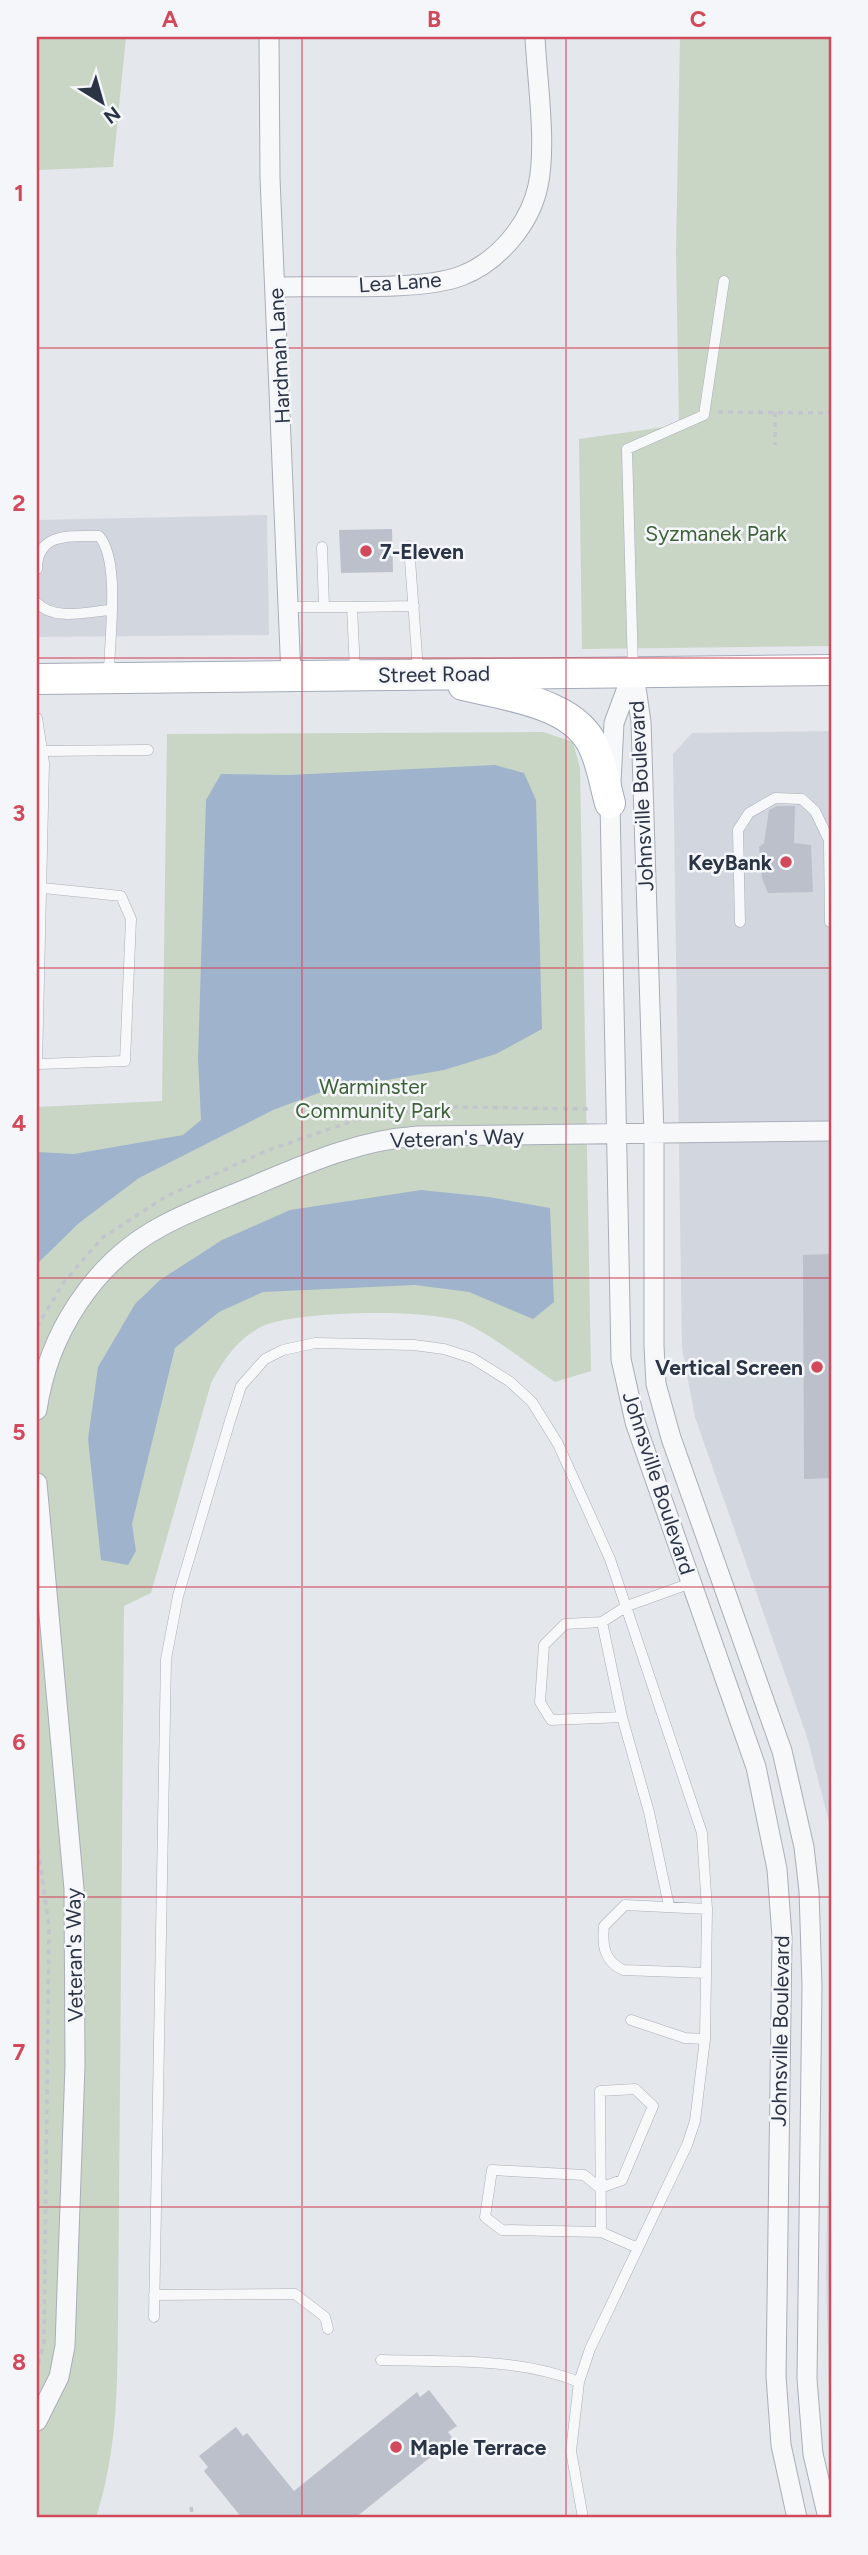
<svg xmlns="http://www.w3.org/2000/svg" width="868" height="2555" font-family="Figtree,sans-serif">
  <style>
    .built { fill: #d2d6de }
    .green { fill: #c9d6c5 }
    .water { fill: #9fb4cc }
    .building { fill: #bbc0ca }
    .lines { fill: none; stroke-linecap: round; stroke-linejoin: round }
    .service-casing { stroke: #a9aeb7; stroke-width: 11 }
    .minor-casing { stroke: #a9aeb7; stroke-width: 21 }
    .primary-casing { stroke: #a3abb8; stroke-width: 32 }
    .path { stroke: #c2c5cb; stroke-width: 3.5; stroke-dasharray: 5 5; stroke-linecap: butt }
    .service { stroke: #f7f8fa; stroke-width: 10 }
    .minor { stroke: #f7f8fa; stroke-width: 19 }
    .primary { stroke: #fff; stroke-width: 30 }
    .grid { fill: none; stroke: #d1495b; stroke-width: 2; stroke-opacity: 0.55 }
    .poi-dot { fill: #d1495b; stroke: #f4f6f9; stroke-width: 2.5 }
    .labels { text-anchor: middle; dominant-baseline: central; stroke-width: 5; stroke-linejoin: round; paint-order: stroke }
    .street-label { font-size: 21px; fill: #2b3445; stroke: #f4f6f9 }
    .park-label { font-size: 21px; fill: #3f6138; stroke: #f4f6f9 }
    .poi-label { font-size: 21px; font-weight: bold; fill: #2b3445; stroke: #f4f6f9; text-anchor: start }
    .neatline { fill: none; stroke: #d1495b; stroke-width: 2.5 }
    .grid-label { font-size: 23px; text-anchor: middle; font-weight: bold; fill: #d1495b }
  </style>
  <rect width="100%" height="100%" fill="#e4e7ec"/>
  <path class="built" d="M 267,515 L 269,635 L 37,637 L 37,520 Z
    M 831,731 L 831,1829 L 807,1737 L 695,1417 L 682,1348 L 673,754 L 692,733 Z
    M 831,1985 L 831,2464 L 826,2275 Z"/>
  <path class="green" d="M 37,37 L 126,37 L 113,167 L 37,170 Z
    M 680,37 L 831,37 L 831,646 L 582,649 L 579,439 L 679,425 L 676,252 Z
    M 543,732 L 573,742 L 580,768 L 591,1371 L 555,1382 C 526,1363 497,1338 465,1323 C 435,1308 288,1310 259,1328 C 235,1342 224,1360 211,1383 L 151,1593 L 124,1606 L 118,2325 C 117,2395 117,2451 96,2518 L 37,2518 L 37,1107 L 162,1101 L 167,734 Z"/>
  <path class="water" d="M 495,765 L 524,773 L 536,800 L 542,1029 L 496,1054 L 444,1070 L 324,1091 L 273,1110 L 139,1178 L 79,1223 L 37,1264 L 37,1152 L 74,1154 L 183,1135 L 201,1120 L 198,1059 L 206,800 L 221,774 L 288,775 Z
    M 421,1190 L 489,1197 L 550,1208 L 554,1302 L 533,1319 L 469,1292 L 415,1285 L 263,1292 L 219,1312 L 175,1348 L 132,1524 L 136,1551 L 128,1565 L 101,1560 L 88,1439 L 98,1367 L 135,1304 L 160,1280 L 222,1240 L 290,1210 Z"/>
  <path class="building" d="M 392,529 L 393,572 L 341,573 L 339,530 Z
    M 777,806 L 795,806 L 794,843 L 811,845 L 813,892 L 768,893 L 762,878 L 759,847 L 764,843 L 769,810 Z
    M 831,1254 L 831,1478 L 804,1479 L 803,1255 Z
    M 429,2390 L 457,2426 L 448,2432 L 453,2439 L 355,2518 L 242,2518 L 204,2471 L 208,2467 L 199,2456 L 236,2427 L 243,2436 L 247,2433 L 294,2491 L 417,2392 L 420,2397 Z"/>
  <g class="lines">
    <defs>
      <path id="service" d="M 409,546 L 418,670
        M 322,547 L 324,607
        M 37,569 C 37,532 71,536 99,536 C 121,561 109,640 109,674
        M 37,603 C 54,621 87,612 110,610
        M 288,607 L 352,607
        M 633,670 L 627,449 L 704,415 L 724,281
        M 355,671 L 352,607 L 414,606
        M 37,718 L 44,763 L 37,1064
        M 43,751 L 148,750
        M 740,922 L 738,830 L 749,813 L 775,798 L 802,799 L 815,811 L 829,840 L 830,922
        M 39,1064 L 125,1061 L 131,919 L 121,896 L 43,888
        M 602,1622 L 622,1717 L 551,1720 L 540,1702 L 544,1645 L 565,1624 L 602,1622 L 627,1606 L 691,1583
        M 622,1717 L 649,1812 L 669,1906
        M 706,1973 L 623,1970 C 604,1961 602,1945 604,1926 L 625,1905 L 707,1909
        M 631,2020 L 685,2038 L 705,2039
        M 600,2188 L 584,2175 L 492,2170 L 485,2217 L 502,2230 L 601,2232 L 638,2248
        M 600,2188 L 622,2180 L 653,2106 L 635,2089 L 600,2091 L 601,2232
        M 154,2295 L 295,2294 L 325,2317 L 328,2329
        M 154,2317 L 166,1659 L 178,1596 L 229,1424 L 241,1386 L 265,1359 L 283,1350 L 315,1343 L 414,1345 L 444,1349 L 472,1358 L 509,1381 L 532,1402 L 558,1444 L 610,1559 L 702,1833 L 707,1909 L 705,2039 L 695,2121 L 687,2145 L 590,2349 L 579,2382
        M 381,2360 C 447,2362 517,2357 579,2382 L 571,2451 L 583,2518"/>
      <path id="minor" d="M 269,37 L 270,178 L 291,676
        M 275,287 C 325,285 418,292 461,276 C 498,262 530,224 538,186 C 547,144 537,80 535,37
        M 633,672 L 614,723 L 610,803 L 621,1359 L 635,1422 L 756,1767 L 777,1869 L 782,1937 L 776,2376 L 781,2445 L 797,2518
        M 634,674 L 641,722 L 654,1135 L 654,1346 L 656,1384 L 671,1438 L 782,1751 L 804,1847 L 809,1891 L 812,1986 L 807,2379 L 813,2454 L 828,2518
        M 37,1410 C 48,1334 94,1262 162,1226 C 193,1209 228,1197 260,1183 C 312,1161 361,1140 418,1136 L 831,1131
        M 37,1483 L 74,1889 L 75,2066 L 65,2346 L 59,2377 L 37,2421"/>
      <path id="primary" d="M 37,679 L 831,670
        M 463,685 C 506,696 577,702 595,750 C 602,766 605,785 610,803"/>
    </defs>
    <use href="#service" class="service-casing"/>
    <use href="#minor" class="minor-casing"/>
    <use href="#primary" class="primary-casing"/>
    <path class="path" d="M 718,412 L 831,413
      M 775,412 L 775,445
      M 37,1327 L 64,1282 L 102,1238 L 165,1197 L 266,1151 L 370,1115 L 449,1107 L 592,1109
      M 37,1840 L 49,1927 L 44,2342 L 37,2369
      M 191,2507 L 193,2518"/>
    <use href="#service" class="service"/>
    <use href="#minor" class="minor"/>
    <use href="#primary" class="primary"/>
  </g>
  <path class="grid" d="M 302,37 L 302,2518M 566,37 L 566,2518M 37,348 L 831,348M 37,658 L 831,658M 37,968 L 831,968M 37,1278 L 831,1278M 37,1587 L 831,1587M 37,1897 L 831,1897M 37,2207 L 831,2207"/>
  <g class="poi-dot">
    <circle cx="366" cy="551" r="7"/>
    <circle cx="786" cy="862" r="7"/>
    <circle cx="817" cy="1367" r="7"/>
    <circle cx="396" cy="2447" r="7"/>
  </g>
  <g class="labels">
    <g class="street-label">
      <text transform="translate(400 282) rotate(-4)">Lea Lane</text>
      <text transform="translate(279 356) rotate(-93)">Hardman Lane</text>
      <text transform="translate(434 674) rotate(-1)">Street Road</text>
      <text transform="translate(641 796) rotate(-93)">Johnsville Boulevard</text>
      <text transform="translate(457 1138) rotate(-2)">Veteran's Way</text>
      <text transform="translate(659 1483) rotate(72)">Johnsville Boulevard</text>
      <text transform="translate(74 1955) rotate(-91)">Veteran's Way</text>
      <text transform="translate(780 2031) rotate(-89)">Johnsville Boulevard</text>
    </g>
    <g class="park-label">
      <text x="716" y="533">Syzmanek Park</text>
      <text x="373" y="1086">Warminster<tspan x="373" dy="24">Community Park</tspan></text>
    </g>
    <g class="poi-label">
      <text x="380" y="551">7-Eleven</text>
      <text x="772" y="862" text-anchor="end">KeyBank</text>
      <text x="803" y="1367" text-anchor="end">Vertical Screen</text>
      <text x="410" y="2447">Maple Terrace</text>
    </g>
  </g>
  <rect width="868" height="2555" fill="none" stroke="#f4f6f9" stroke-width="77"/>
  <g transform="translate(102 102) rotate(143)" stroke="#f4f6f9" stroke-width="5" paint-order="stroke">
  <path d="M0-5L12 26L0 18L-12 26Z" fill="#2b3445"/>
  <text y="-10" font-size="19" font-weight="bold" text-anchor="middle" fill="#2b3445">N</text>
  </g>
  <rect x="38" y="38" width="792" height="2478" class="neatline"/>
  <g class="grid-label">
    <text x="170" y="27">A</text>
    <text x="434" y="27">B</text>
    <text x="698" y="27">C</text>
    <text x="19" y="201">1</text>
    <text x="19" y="511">2</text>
    <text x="19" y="821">3</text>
    <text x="19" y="1131">4</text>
    <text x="19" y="1440">5</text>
    <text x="19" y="1750">6</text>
    <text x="19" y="2060">7</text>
    <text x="19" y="2370">8</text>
  </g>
</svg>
